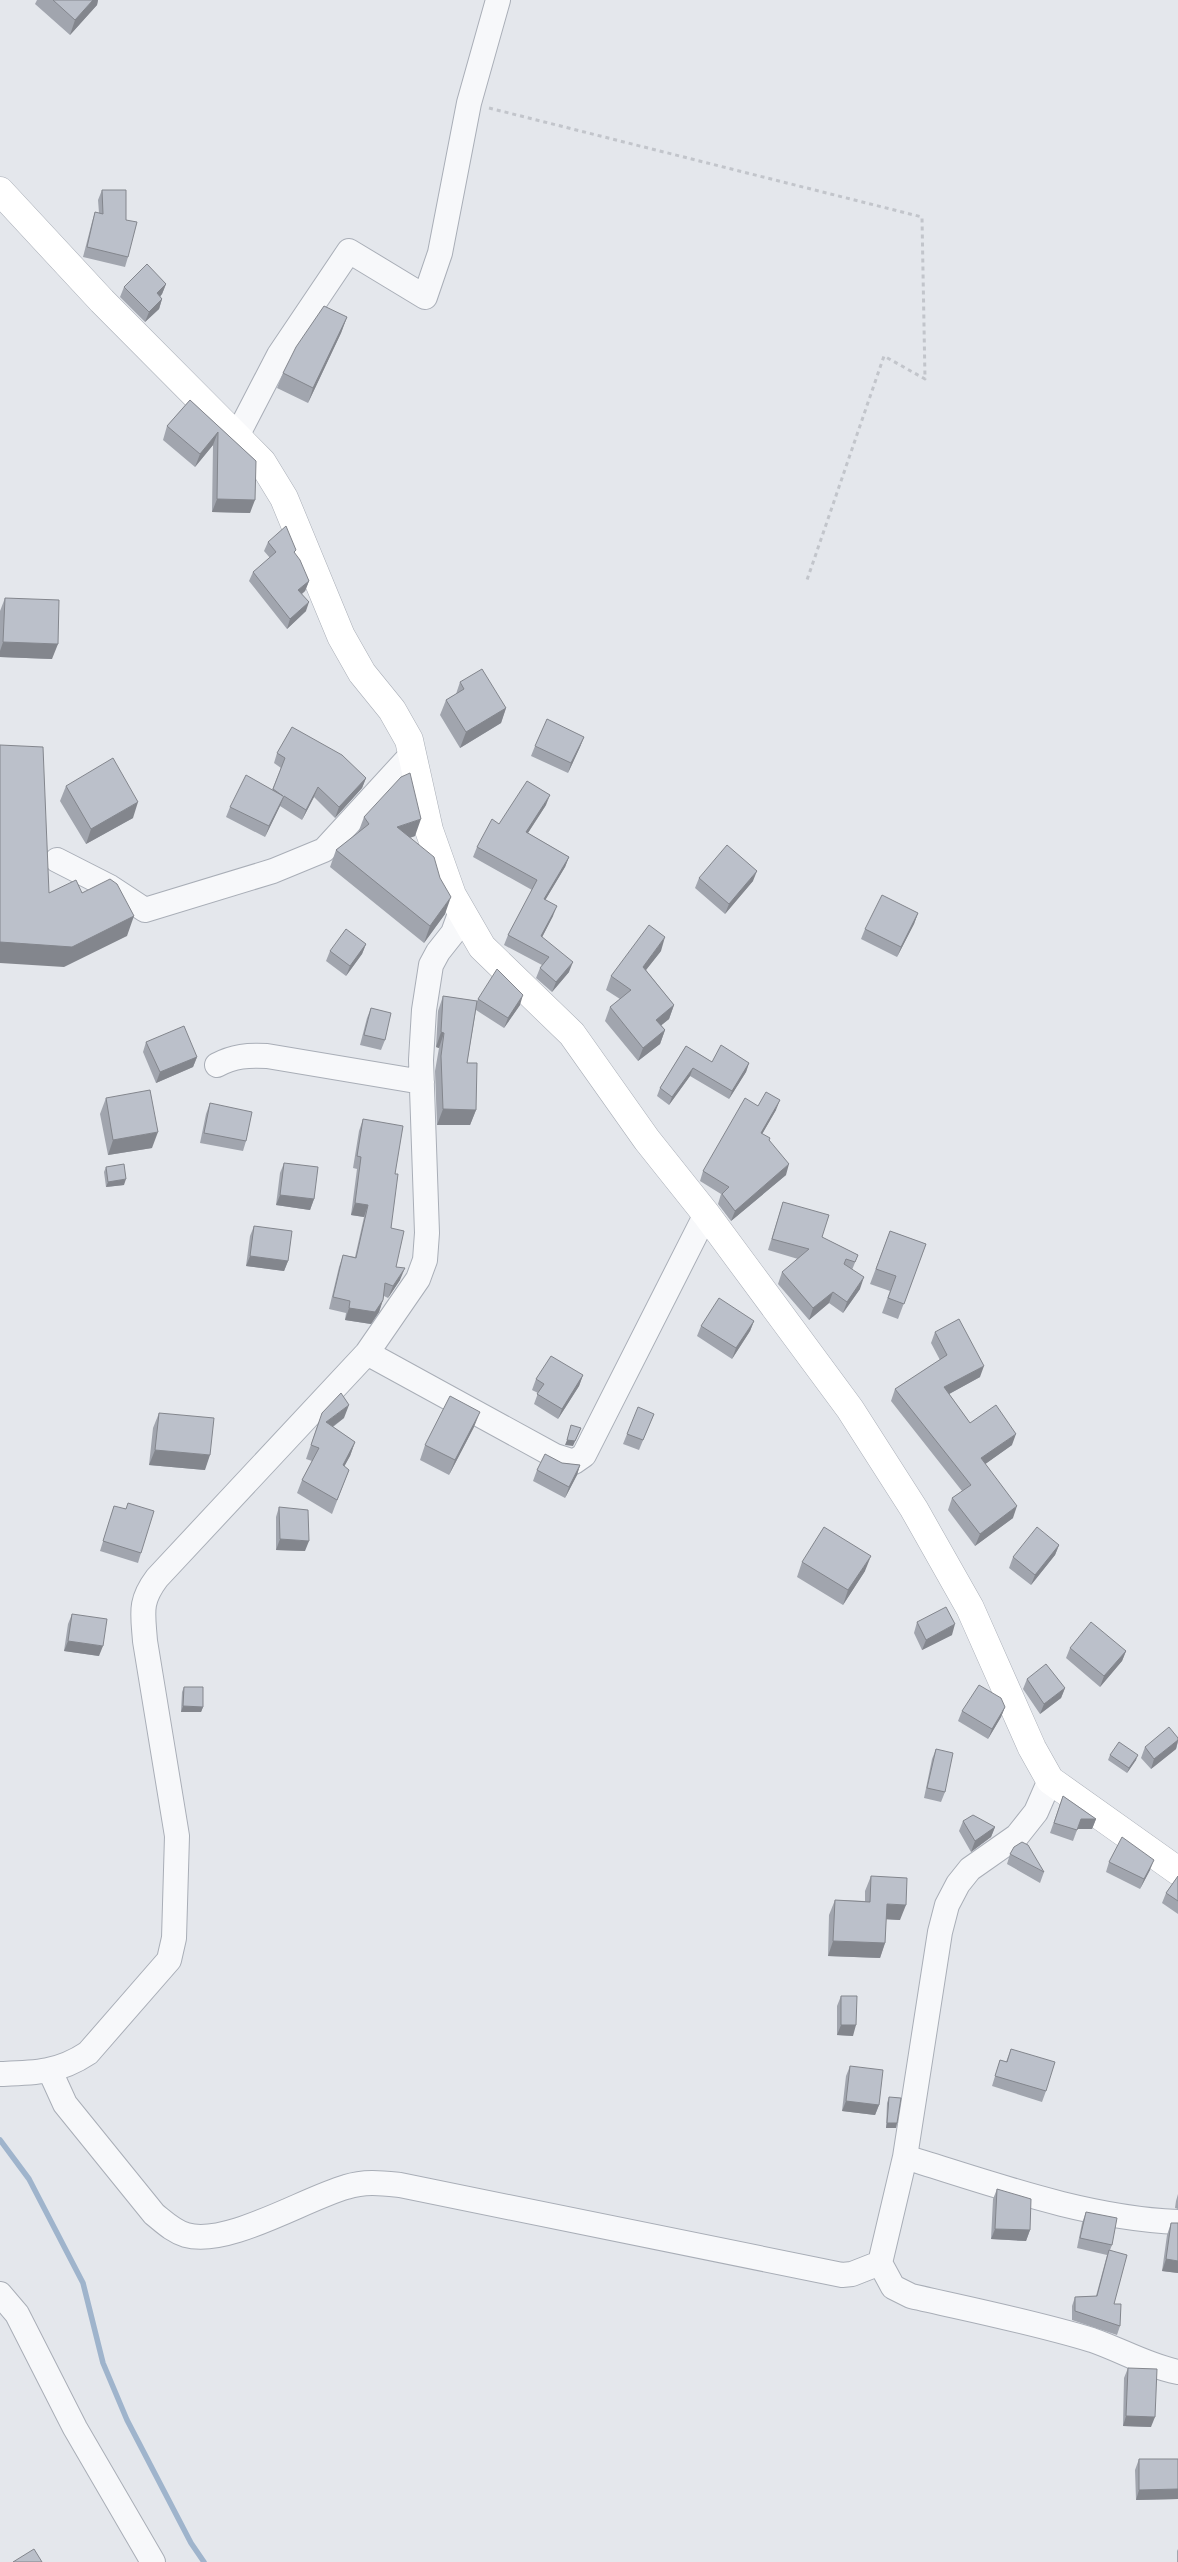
<svg xmlns="http://www.w3.org/2000/svg" width="1178" height="2562" font-family="Commissioner,sans-serif">
  <style>
    .lines { fill: none; stroke-linecap: round; stroke-linejoin: round }
    .stream { stroke: #9fb4cc; stroke-width: 5.5 }
    .street-casing { stroke: #a9aeb7; stroke-width: 26 }
    .secondary-casing { stroke: #a9aeb7; stroke-width: 29 }
    .path { stroke: #c2c5cb; stroke-width: 3; stroke-dasharray: 4 4; stroke-linecap: butt }
    .street { stroke: #f7f8fa; stroke-width: 24 }
    .secondary { stroke: #fff; stroke-width: 28 }
    .wall { fill: #a1a5ae }
    .shaded-wall { fill: #83868d }
    .building { fill: #bbc0ca; stroke: #83868d }
  </style>
  <rect width="100%" height="100%" fill="#e4e7ec"/>
  <g class="lines">
    <path class="stream" d="M 0,2140 L 29,2179 L 83,2283 L 103,2363 L 127,2420 L 191,2543 L 204,2562"/>
    <defs>
      <path id="street" d="M 237,436 L 279,355 L 349,251 L 425,297 L 440,253 L 469,103 L 498,0
        M 57,860 L 110,887 L 145,910 L 273,871 L 324,850 L 413,753
        M 217,1065 C 234,1056 248,1055 267,1056 L 422,1082
        M 367,1353 L 555,1456 L 574,1462 L 584,1455 L 706,1214
        M 50,2071 L 65,2104 L 154,2214 C 164,2222 173,2231 186,2235 C 227,2247 304,2199 346,2187 C 365,2181 381,2183 400,2185 L 842,2275 L 852,2274 L 880,2263 L 905,2157 L 940,1932 L 947,1905 L 958,1884 L 970,1869 L 1017,1836 L 1036,1812 L 1050,1780
        M 0,2074 C 34,2073 58,2073 88,2053 L 169,1960 L 174,1938 L 177,1836 L 145,1641 C 143,1613 139,1602 157,1578 L 367,1353 L 418,1279 L 425,1260 L 427,1233 L 421,1060 L 424,1010 L 431,965 L 438,952 L 453,933 L 461,911
        M 905,2157 C 993,2184 1085,2218 1178,2222
        M 880,2263 L 893,2287 L 911,2296 C 972,2310 1033,2322 1092,2340 C 1121,2350 1148,2366 1178,2372
        M 0,2294 L 17,2314 L 75,2428 L 153,2562"/>
      <path id="secondary" d="M 0,191 L 102,301 L 262,462 L 284,498 L 341,636 L 362,673 L 392,710 L 409,740 L 429,830 L 452,895 L 482,947 L 572,1034 L 647,1140 L 706,1214 L 850,1409 L 914,1509 L 970,1608 L 1032,1748 L 1050,1780 L 1178,1871"/>
    </defs>
    <use href="#street" class="street-casing"/>
    <use href="#secondary" class="secondary-casing"/>
    <path class="path" d="M 489,108 L 922,217 L 925,379 L 884,356 L 807,580"/>
    <use href="#street" class="street"/>
    <use href="#secondary" class="secondary"/>
  </g>
  <path class="wall" d="M 37,0 L 98,0 L 97,5 L 70,35 L 35,4 Z
    M 102,190 L 126,220 L 128,257 L 125,267 L 83,257 L 92,222 L 95,212 L 99,213 L 98,200 Z
    M 166,284 L 162,294 L 160,297 L 162,299 L 159,309 L 145,322 L 120,297 L 124,287 Z
    M 347,317 L 341,333 L 308,403 L 277,388 L 283,373 Z
    M 190,400 L 256,461 L 250,513 L 212,512 L 213,445 L 195,467 L 163,440 L 167,426 Z
    M 268,542 L 296,550 L 294,553 L 309,581 L 305,591 L 302,594 L 306,611 L 287,629 L 249,581 L 253,572 L 270,558 L 264,551 Z
    M 5,598 L 52,659 L 0,657 L 0,611 Z
    M 460,682 L 506,708 L 501,723 L 460,748 L 440,715 L 446,700 L 456,694 Z
    M 584,737 L 580,747 L 568,773 L 531,756 L 535,746 Z
    M 277,753 L 366,778 L 362,788 L 335,818 L 314,797 L 302,820 L 280,806 L 265,837 L 226,817 L 230,807 L 272,790 L 281,768 L 274,763 Z
    M 66,786 L 133,818 L 86,844 L 60,801 Z
    M 546,805 L 528,833 L 569,857 L 565,867 L 545,900 L 553,916 L 542,937 L 569,972 L 552,992 L 536,978 L 540,968 L 542,965 L 504,945 L 508,935 L 532,890 L 473,857 L 477,847 L 499,824 Z
    M 364,817 L 415,836 L 410,838 L 445,914 L 424,943 L 330,867 L 336,850 L 358,833 Z
    M 699,878 L 753,881 L 725,914 L 695,888 Z
    M 918,913 L 914,924 L 897,957 L 861,939 L 865,929 Z
    M 366,944 L 362,954 L 346,976 L 326,961 L 330,951 Z
    M 661,951 L 646,970 L 674,1005 L 669,1019 L 661,1025 L 665,1030 L 660,1044 L 638,1061 L 605,1021 L 610,1007 L 620,999 L 606,990 L 611,976 Z
    M 443,996 L 477,1001 L 478,999 L 520,1005 L 504,1028 L 476,1010 L 467,1063 L 476,1110 L 470,1125 L 437,1125 L 435,1071 L 439,1048 L 436,1047 L 438,1011 Z
    M 371,1008 L 385,1040 L 381,1050 L 360,1045 L 367,1018 Z
    M 146,1042 L 197,1057 L 193,1067 L 156,1083 L 143,1052 Z
    M 686,1046 L 712,1062 L 749,1063 L 746,1072 L 729,1099 L 690,1076 L 669,1105 L 657,1096 L 660,1088 Z
    M 106,1098 L 152,1148 L 108,1155 L 100,1114 Z
    M 210,1103 L 246,1141 L 243,1151 L 200,1143 L 206,1114 Z
    M 758,1106 L 776,1110 L 762,1134 L 769,1140 L 786,1175 L 731,1221 L 718,1204 L 721,1194 L 700,1181 L 703,1171 Z
    M 363,1119 L 395,1174 L 391,1228 L 396,1267 L 400,1280 L 388,1298 L 384,1296 L 379,1312 L 371,1324 L 345,1320 L 346,1313 L 329,1309 L 339,1267 L 343,1255 L 355,1257 L 364,1217 L 351,1215 L 357,1169 L 353,1168 L 359,1131 Z
    M 284,1163 L 314,1199 L 310,1210 L 276,1205 L 280,1173 Z
    M 106,1167 L 124,1185 L 106,1187 L 104,1172 Z
    M 783,1202 L 822,1237 L 858,1255 L 852,1270 L 860,1289 L 843,1313 L 829,1303 L 809,1320 L 778,1284 L 782,1272 L 798,1259 L 768,1250 Z
    M 254,1226 L 288,1261 L 284,1271 L 246,1266 L 250,1236 Z
    M 890,1231 L 926,1244 L 898,1319 L 882,1313 L 890,1291 L 870,1284 Z
    M 754,1321 L 750,1331 L 732,1359 L 697,1336 L 701,1326 Z
    M 935,1332 L 980,1377 L 949,1394 L 970,1423 L 1012,1445 L 985,1464 L 1013,1518 L 975,1546 L 948,1510 L 952,1498 L 962,1491 L 891,1401 L 895,1389 L 940,1360 L 931,1343 Z
    M 583,1375 L 579,1386 L 558,1419 L 534,1404 L 538,1393 L 532,1390 L 536,1379 Z
    M 159,1413 L 205,1470 L 149,1465 L 153,1428 Z
    M 654,1414 L 639,1450 L 623,1444 L 627,1434 Z
    M 344,1418 L 333,1427 L 355,1442 L 350,1456 L 344,1466 L 349,1470 L 332,1514 L 297,1493 L 302,1480 L 312,1461 L 306,1459 L 317,1427 Z
    M 474,1427 L 449,1475 L 420,1460 L 425,1445 Z
    M 562,1463 L 580,1465 L 577,1475 L 565,1498 L 533,1481 L 537,1470 Z
    M 114,1506 L 141,1553 L 138,1563 L 100,1551 Z
    M 279,1507 L 305,1551 L 276,1550 L 276,1517 Z
    M 1059,1545 L 1055,1555 L 1031,1585 L 1009,1568 L 1013,1557 Z
    M 802,1562 L 865,1571 L 843,1605 L 797,1577 Z
    M 72,1614 L 99,1656 L 64,1651 L 68,1624 Z
    M 917,1622 L 952,1635 L 922,1650 L 914,1633 Z
    M 1070,1648 L 1126,1651 L 1122,1661 L 1100,1687 L 1066,1658 Z
    M 1027,1679 L 1065,1688 L 1061,1698 L 1040,1714 L 1023,1689 Z
    M 184,1687 L 203,1707 L 201,1712 L 181,1712 L 182,1692 Z
    M 1005,1707 L 1001,1717 L 988,1739 L 958,1721 L 962,1711 Z
    M 1178,1738 L 1178,1742 L 1176,1749 L 1151,1769 L 1141,1758 L 1145,1747 Z
    M 936,1749 L 945,1792 L 941,1802 L 924,1798 L 932,1759 Z
    M 1110,1755 L 1136,1760 L 1127,1773 L 1108,1760 Z
    M 1063,1796 L 1096,1819 L 1092,1829 L 1077,1829 L 1073,1841 L 1050,1833 Z
    M 963,1821 L 995,1827 L 991,1837 L 971,1852 L 959,1831 Z
    M 1010,1854 L 1044,1872 L 1040,1883 L 1007,1864 Z
    M 1109,1862 L 1150,1870 L 1140,1889 L 1106,1872 Z
    M 871,1876 L 900,1920 L 886,1919 L 885,1943 L 880,1958 L 828,1956 L 829,1915 L 835,1900 L 865,1901 L 865,1891 Z
    M 1178,1876 L 1178,1914 L 1162,1903 L 1166,1893 Z
    M 841,1996 L 853,2036 L 837,2035 L 837,2006 Z
    M 1011,2049 L 1046,2091 L 1042,2102 L 992,2086 L 1000,2060 L 1006,2062 Z
    M 850,2066 L 879,2105 L 875,2115 L 842,2111 L 846,2076 Z
    M 889,2097 L 897,2123 L 896,2128 L 886,2128 L 887,2103 Z
    M 997,2189 L 1030,2230 L 1026,2241 L 991,2239 L 993,2199 Z
    M 1178,2194 L 1178,2209 L 1175,2208 L 1176,2201 Z
    M 1086,2212 L 1112,2245 L 1110,2250 L 1114,2304 L 1120,2326 L 1117,2335 L 1072,2320 L 1072,2306 L 1075,2297 L 1096,2296 L 1107,2255 L 1077,2248 L 1082,2223 Z
    M 1171,2223 L 1178,2223 L 1178,2273 L 1162,2271 L 1167,2235 Z
    M 1128,2368 L 1151,2427 L 1123,2426 L 1124,2378 Z
    M 1139,2459 L 1178,2459 L 1178,2499 L 1136,2500 L 1135,2470 Z
    M 1178,2549 L 1178,2562 L 1177,2562 L 1177,2551 Z"/>
  <path class="shaded-wall" d="M 93,0 L 98,0 L 97,5 L 70,35 L 75,20 Z
    M 166,284 L 162,294 L 153,304 L 157,293 Z
    M 162,299 L 159,309 L 145,322 L 149,312 Z
    M 347,317 L 341,333 L 308,403 L 313,388 Z
    M 218,432 L 213,445 L 195,467 L 200,454 Z
    M 217,499 L 255,500 L 250,513 L 212,512 Z
    M 309,581 L 305,591 L 295,599 L 298,590 Z
    M 309,602 L 306,611 L 287,629 L 290,619 Z
    M 3,642 L 58,644 L 52,659 L 0,657 L 0,651 Z
    M 506,708 L 501,723 L 460,748 L 466,732 Z
    M 584,737 L 580,747 L 568,773 L 571,763 Z
    M 366,778 L 362,788 L 335,818 L 339,807 Z
    M 318,787 L 314,797 L 302,820 L 306,810 Z
    M 550,795 L 546,805 L 522,842 L 526,832 Z
    M 284,796 L 280,806 L 265,837 L 269,826 Z
    M 138,802 L 133,818 L 86,844 L 91,829 Z
    M 421,819 L 415,836 L 390,844 L 397,827 Z
    M 569,857 L 565,867 L 540,909 L 544,899 Z
    M 757,871 L 753,881 L 725,914 L 729,904 Z
    M 451,897 L 445,914 L 424,943 L 430,926 Z
    M 557,906 L 553,916 L 537,947 L 541,936 Z
    M 918,913 L 914,924 L 897,957 L 901,947 Z
    M 134,916 L 127,936 L 64,967 L 0,963 L 0,942 Z
    M 665,937 L 661,951 L 638,980 L 643,967 Z
    M 366,944 L 362,954 L 346,976 L 350,966 Z
    M 573,962 L 569,972 L 552,992 L 556,982 Z
    M 523,995 L 520,1005 L 504,1028 L 508,1018 Z
    M 674,1005 L 669,1019 L 652,1033 L 656,1020 Z
    M 665,1030 L 660,1044 L 638,1061 L 643,1048 Z
    M 441,1032 L 444,1033 L 439,1048 L 436,1047 Z
    M 197,1057 L 193,1067 L 156,1083 L 160,1072 Z
    M 749,1063 L 746,1072 L 729,1099 L 732,1091 Z
    M 693,1068 L 690,1076 L 669,1105 L 672,1097 Z
    M 780,1100 L 776,1110 L 757,1143 L 761,1133 Z
    M 443,1109 L 476,1110 L 470,1125 L 437,1125 Z
    M 158,1132 L 152,1148 L 108,1155 L 113,1140 Z
    M 789,1164 L 786,1175 L 731,1221 L 735,1211 Z
    M 126,1179 L 124,1185 L 106,1187 L 108,1182 Z
    M 280,1195 L 314,1199 L 310,1210 L 276,1205 Z
    M 355,1203 L 368,1205 L 364,1217 L 351,1215 Z
    M 250,1256 L 288,1261 L 284,1271 L 246,1266 Z
    M 405,1268 L 400,1280 L 388,1298 L 393,1286 Z
    M 864,1277 L 860,1289 L 843,1313 L 847,1302 Z
    M 833,1292 L 829,1303 L 809,1320 L 813,1308 Z
    M 383,1300 L 379,1312 L 371,1324 L 345,1320 L 349,1308 Z
    M 754,1321 L 750,1331 L 732,1359 L 736,1348 Z
    M 984,1366 L 980,1377 L 940,1399 L 944,1387 Z
    M 583,1375 L 579,1386 L 558,1419 L 562,1409 Z
    M 349,1405 L 344,1418 L 321,1435 L 326,1422 Z
    M 480,1412 L 474,1427 L 449,1475 L 455,1460 Z
    M 581,1428 L 573,1446 L 565,1445 L 567,1440 Z
    M 1016,1434 L 1012,1445 L 977,1470 L 981,1458 Z
    M 355,1442 L 350,1456 L 338,1478 L 343,1465 Z
    M 155,1450 L 210,1455 L 205,1470 L 149,1465 Z
    M 580,1465 L 577,1475 L 565,1498 L 569,1487 Z
    M 1017,1506 L 1013,1518 L 975,1546 L 980,1534 Z
    M 280,1539 L 309,1541 L 305,1551 L 276,1550 Z
    M 1059,1545 L 1055,1555 L 1031,1585 L 1035,1575 Z
    M 871,1556 L 865,1571 L 843,1605 L 848,1590 Z
    M 955,1624 L 952,1635 L 922,1650 L 926,1640 Z
    M 68,1641 L 103,1646 L 99,1656 L 64,1651 Z
    M 1126,1651 L 1122,1661 L 1100,1687 L 1104,1676 Z
    M 1065,1688 L 1061,1698 L 1040,1714 L 1044,1704 Z
    M 183,1706 L 203,1707 L 201,1712 L 181,1712 Z
    M 1005,1707 L 1001,1717 L 988,1739 L 992,1729 Z
    M 1178,1740 L 1176,1749 L 1151,1769 L 1154,1759 Z
    M 1138,1755 L 1136,1760 L 1127,1773 L 1129,1768 Z
    M 1081,1819 L 1096,1819 L 1092,1829 L 1077,1829 L 1073,1841 Z
    M 995,1827 L 991,1837 L 971,1852 L 975,1841 Z
    M 1154,1860 L 1150,1870 L 1140,1889 L 1144,1879 Z
    M 887,1904 L 906,1905 L 900,1920 L 881,1919 Z
    M 833,1941 L 885,1943 L 880,1958 L 828,1956 Z
    M 841,2025 L 856,2025 L 853,2036 L 837,2035 Z
    M 846,2101 L 879,2105 L 875,2115 L 842,2111 Z
    M 887,2123 L 897,2123 L 896,2128 L 886,2128 Z
    M 995,2229 L 1030,2230 L 1026,2241 L 991,2239 Z
    M 1166,2259 L 1178,2261 L 1178,2273 L 1162,2271 Z
    M 1126,2416 L 1155,2417 L 1151,2427 L 1123,2426 Z
    M 1178,2489 L 1178,2499 L 1136,2500 L 1139,2490 Z"/>
  <path class="building" d="M 53,0 L 93,0 L 75,20 Z
    M 102,190 L 126,190 L 126,220 L 137,222 L 128,257 L 87,247 L 95,212 L 103,214 Z
    M 147,264 L 166,284 L 157,293 L 162,299 L 149,312 L 124,287 Z
    M 324,306 L 347,317 L 313,388 L 283,373 L 296,347 Z
    M 190,400 L 256,461 L 255,500 L 217,499 L 218,432 L 200,454 L 167,426 Z
    M 286,526 L 296,550 L 294,552 L 300,560 L 309,581 L 298,590 L 309,602 L 290,619 L 253,572 L 276,552 L 268,542 Z
    M 5,598 L 59,600 L 58,644 L 3,642 Z
    M 482,669 L 506,708 L 466,732 L 446,700 L 464,689 L 460,682 Z
    M 547,719 L 584,737 L 571,763 L 535,746 Z
    M 292,727 L 342,755 L 366,778 L 339,807 L 318,787 L 306,810 L 284,796 L 269,826 L 230,807 L 246,775 L 283,796 L 273,789 L 285,758 L 277,753 Z
    M 0,745 L 43,747 L 49,893 L 76,880 L 82,893 L 110,879 L 117,884 L 134,916 L 72,947 L 0,942 Z
    M 113,758 L 138,802 L 91,829 L 66,786 Z
    M 410,773 L 421,819 L 397,827 L 434,857 L 440,878 L 451,897 L 430,926 L 336,850 L 369,824 L 364,817 L 401,777 Z
    M 527,781 L 550,795 L 526,832 L 569,857 L 544,899 L 557,906 L 541,936 L 573,962 L 556,982 L 540,968 L 549,957 L 508,935 L 537,880 L 477,847 L 492,819 L 499,824 Z
    M 727,845 L 757,871 L 729,904 L 699,878 Z
    M 882,895 L 918,913 L 901,947 L 865,929 Z
    M 649,925 L 665,937 L 643,967 L 674,1005 L 656,1020 L 665,1030 L 643,1048 L 610,1007 L 631,990 L 611,976 Z
    M 346,929 L 366,944 L 350,966 L 330,951 Z
    M 497,969 L 523,995 L 508,1018 L 478,999 Z
    M 443,996 L 477,1001 L 467,1063 L 477,1063 L 476,1110 L 443,1109 L 441,1056 L 444,1033 L 441,1032 Z
    M 371,1008 L 391,1013 L 385,1040 L 364,1035 Z
    M 184,1026 L 197,1057 L 160,1072 L 146,1042 Z
    M 721,1045 L 749,1063 L 732,1091 L 693,1068 L 672,1097 L 660,1088 L 686,1046 L 712,1062 Z
    M 150,1090 L 158,1132 L 113,1140 L 106,1098 Z
    M 766,1092 L 780,1100 L 761,1133 L 770,1138 L 769,1140 L 789,1164 L 735,1211 L 722,1194 L 729,1187 L 703,1171 L 745,1098 L 758,1106 Z
    M 210,1103 L 252,1112 L 246,1141 L 204,1133 Z
    M 363,1119 L 403,1126 L 395,1174 L 398,1174 L 391,1228 L 404,1231 L 396,1267 L 405,1268 L 393,1286 L 385,1283 L 383,1300 L 375,1312 L 349,1308 L 350,1301 L 333,1297 L 343,1255 L 356,1258 L 368,1205 L 355,1203 L 361,1157 L 357,1156 Z
    M 284,1163 L 318,1167 L 314,1199 L 280,1195 Z
    M 124,1164 L 126,1179 L 108,1182 L 106,1167 Z
    M 783,1202 L 829,1215 L 822,1237 L 858,1255 L 855,1262 L 846,1259 L 844,1264 L 864,1277 L 847,1302 L 833,1292 L 813,1308 L 782,1272 L 809,1249 L 772,1239 Z
    M 254,1226 L 292,1231 L 288,1261 L 250,1256 Z
    M 890,1231 L 926,1244 L 904,1304 L 888,1298 L 896,1276 L 876,1269 Z
    M 719,1298 L 754,1321 L 736,1348 L 701,1326 Z
    M 959,1319 L 984,1366 L 944,1387 L 970,1423 L 996,1405 L 1016,1434 L 981,1458 L 1017,1506 L 980,1534 L 952,1498 L 971,1485 L 895,1389 L 947,1355 L 935,1332 Z
    M 551,1356 L 583,1375 L 562,1409 L 537,1394 L 544,1384 L 536,1379 Z
    M 341,1393 L 349,1405 L 326,1422 L 355,1442 L 343,1465 L 349,1470 L 337,1500 L 302,1480 L 319,1448 L 311,1445 L 322,1413 Z
    M 450,1396 L 480,1412 L 455,1460 L 425,1445 Z
    M 638,1407 L 654,1414 L 643,1440 L 627,1434 Z
    M 159,1413 L 214,1418 L 210,1455 L 155,1450 Z
    M 571,1425 L 581,1428 L 575,1441 L 567,1440 Z
    M 545,1454 L 562,1463 L 580,1465 L 569,1487 L 537,1470 Z
    M 128,1503 L 154,1511 L 141,1553 L 103,1541 L 114,1506 L 126,1509 Z
    M 279,1507 L 308,1510 L 309,1541 L 280,1539 Z
    M 824,1527 L 871,1556 L 848,1590 L 802,1562 Z
    M 1037,1527 L 1059,1545 L 1035,1575 L 1013,1557 Z
    M 946,1607 L 955,1624 L 926,1640 L 917,1622 Z
    M 72,1614 L 107,1619 L 103,1646 L 68,1641 Z
    M 1091,1622 L 1126,1651 L 1104,1676 L 1070,1648 Z
    M 1046,1664 L 1065,1688 L 1044,1704 L 1027,1679 Z
    M 979,1685 L 1001,1698 L 1005,1707 L 992,1729 L 962,1711 Z
    M 184,1687 L 203,1687 L 203,1707 L 183,1706 Z
    M 1169,1727 L 1178,1738 L 1178,1740 L 1154,1759 L 1145,1747 Z
    M 1119,1742 L 1138,1755 L 1129,1768 L 1110,1755 Z
    M 936,1749 L 953,1753 L 945,1792 L 927,1788 Z
    M 1063,1796 L 1096,1819 L 1081,1819 L 1077,1830 L 1054,1823 Z
    M 973,1815 L 995,1827 L 975,1841 L 963,1821 Z
    M 1122,1837 L 1154,1860 L 1144,1879 L 1109,1862 Z
    M 1022,1842 L 1028,1845 L 1044,1872 L 1010,1854 L 1014,1847 Z
    M 871,1876 L 907,1878 L 906,1905 L 887,1904 L 885,1943 L 833,1941 L 835,1900 L 870,1902 Z
    M 1178,1876 L 1178,1901 L 1166,1893 Z
    M 841,1996 L 857,1996 L 856,2025 L 841,2025 Z
    M 1011,2049 L 1055,2062 L 1046,2091 L 995,2076 L 1000,2060 L 1007,2062 Z
    M 850,2066 L 883,2070 L 879,2105 L 846,2101 Z
    M 889,2097 L 901,2098 L 897,2123 L 887,2123 Z
    M 997,2189 L 1031,2199 L 1030,2230 L 995,2229 Z
    M 1086,2212 L 1117,2218 L 1112,2245 L 1080,2238 Z
    M 1171,2223 L 1178,2223 L 1178,2261 L 1166,2259 Z
    M 1109,2250 L 1127,2255 L 1114,2304 L 1121,2304 L 1120,2326 L 1075,2311 L 1075,2297 L 1097,2296 Z
    M 1128,2368 L 1157,2369 L 1155,2417 L 1126,2416 Z
    M 1139,2459 L 1178,2459 L 1178,2489 L 1139,2490 Z
    M 34,2549 L 42,2562 L 13,2562 Z"/>
</svg>
